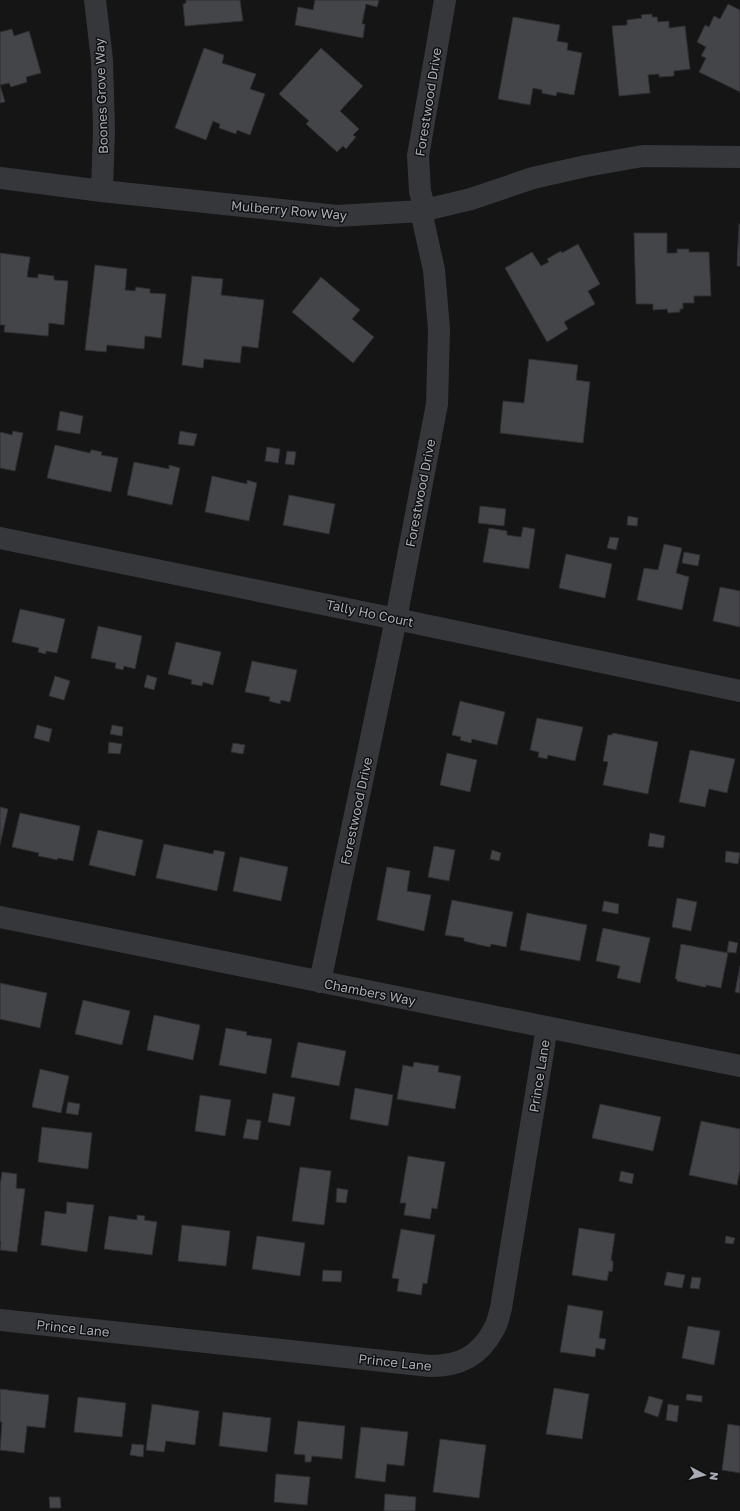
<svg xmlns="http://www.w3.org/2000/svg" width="740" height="1511" font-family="'Golos Text',sans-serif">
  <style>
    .building { fill: #444549; stroke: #2f2f32 }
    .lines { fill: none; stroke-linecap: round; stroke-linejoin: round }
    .minor { stroke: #36373b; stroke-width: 22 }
    .labels { text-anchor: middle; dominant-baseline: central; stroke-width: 3; stroke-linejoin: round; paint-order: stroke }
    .street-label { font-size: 13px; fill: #a8acb5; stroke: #101011 }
  </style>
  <rect width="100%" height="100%" fill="#151516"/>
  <path class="building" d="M 186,0 L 240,0 L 243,21 L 185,26 L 183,4 L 186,3 Z
    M 315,0 L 379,0 L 377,7 L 366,4 L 362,24 L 365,24 L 363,38 L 295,25 L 298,7 L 313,10 Z
    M 728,4 L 740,10 L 740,92 L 699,72 L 706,58 L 701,56 L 706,47 L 697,42 L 705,25 L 709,27 L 714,16 L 720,19 Z
    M 652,14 L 652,17 L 657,17 L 658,22 L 669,21 L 669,28 L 685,26 L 690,69 L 674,71 L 674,76 L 659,77 L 659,74 L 648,75 L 650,93 L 619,96 L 612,26 L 627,25 L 627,20 L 642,18 L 641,15 Z
    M 513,17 L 560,25 L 557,41 L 568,43 L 567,50 L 582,53 L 574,95 L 557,92 L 556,96 L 542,93 L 542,90 L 533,88 L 530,105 L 498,99 Z
    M 12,29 L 14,36 L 29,31 L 41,73 L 26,77 L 27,82 L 11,87 L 9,83 L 0,85 L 0,32 Z
    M 204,48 L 224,55 L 222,63 L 256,74 L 250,89 L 265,94 L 250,135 L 237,130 L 236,134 L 219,128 L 220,124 L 213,121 L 206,140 L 175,128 Z
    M 321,48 L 363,86 L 340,111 L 359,129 L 353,135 L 356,137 L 346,149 L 343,146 L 337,152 L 306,124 L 309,121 L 279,94 Z
    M 0,85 L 5,102 L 0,103 Z
    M 739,224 L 740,224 L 740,266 L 737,266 Z
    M 634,233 L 667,233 L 667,253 L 677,253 L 677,249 L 689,249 L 689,252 L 709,252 L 711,296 L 694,296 L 694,303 L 683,303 L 683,309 L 680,309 L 680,312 L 668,313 L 667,309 L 653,310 L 653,304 L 636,304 Z
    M 578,244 L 600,284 L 588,291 L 595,304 L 564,322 L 568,329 L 547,342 L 505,268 L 532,252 L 541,266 L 549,262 L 547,259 L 561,251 L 562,253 Z
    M 0,253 L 30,257 L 27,277 L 38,278 L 38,274 L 54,276 L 54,280 L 68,281 L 64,325 L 49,323 L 48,336 L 4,332 L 5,325 L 0,325 Z
    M 95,265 L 127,269 L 125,290 L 135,291 L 136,287 L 150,289 L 150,293 L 166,294 L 161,338 L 145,336 L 144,349 L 107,345 L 106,352 L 85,350 Z
    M 192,276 L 223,279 L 221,295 L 264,300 L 258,348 L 242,346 L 240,363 L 204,359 L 203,368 L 182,365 Z
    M 321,277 L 360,310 L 352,319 L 374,337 L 353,363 L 292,312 Z
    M 529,359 L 578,365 L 576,380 L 590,382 L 583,443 L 500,433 L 503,401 L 524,403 Z
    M 60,411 L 83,416 L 80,434 L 57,430 Z
    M 13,431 L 23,433 L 15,471 L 0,468 L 0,432 L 12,435 Z
    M 180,431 L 197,434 L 194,446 L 178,444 Z
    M 55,445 L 90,453 L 91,450 L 93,450 L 102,452 L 101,455 L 118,458 L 111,492 L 47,478 Z
    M 267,447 L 280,449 L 278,463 L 265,461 Z
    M 287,451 L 296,452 L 294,465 L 285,464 Z
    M 134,462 L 169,469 L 169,465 L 180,468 L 172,505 L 127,495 Z
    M 212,476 L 247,484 L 247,480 L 257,483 L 249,521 L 205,512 Z
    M 289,495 L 335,504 L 329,534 L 283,525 Z
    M 480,506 L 506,509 L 504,526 L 478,523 Z
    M 628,516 L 638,518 L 637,526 L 627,525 Z
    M 523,527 L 535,529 L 529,569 L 483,562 L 489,528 L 507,531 L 507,535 L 521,537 Z
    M 610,537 L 619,538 L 616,550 L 607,548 Z
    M 664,544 L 682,548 L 676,573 L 689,577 L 682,610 L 637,600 L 644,568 L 658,570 Z
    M 684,552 L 700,555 L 698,566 L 682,563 Z
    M 566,554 L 612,564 L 605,598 L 559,588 Z
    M 720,587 L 740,591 L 740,627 L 713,621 Z
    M 20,609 L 65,619 L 57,653 L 46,651 L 46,654 L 38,652 L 39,648 L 12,642 Z
    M 98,626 L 142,636 L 135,669 L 124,666 L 123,670 L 115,668 L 116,663 L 91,658 Z
    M 176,642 L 221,652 L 213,685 L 203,682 L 202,686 L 191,684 L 192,680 L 168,674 Z
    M 252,661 L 297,670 L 290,702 L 281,700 L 280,704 L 269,701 L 270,697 L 245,692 Z
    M 147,675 L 157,678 L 154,690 L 144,687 Z
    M 55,676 L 70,681 L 64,700 L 49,696 Z
    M 460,701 L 505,712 L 497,745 L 472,739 L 471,743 L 460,740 L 461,737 L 452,735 Z
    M 537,718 L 583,727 L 575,761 L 548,755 L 547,759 L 538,757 L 539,752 L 530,750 Z
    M 37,725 L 52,729 L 49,742 L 34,738 Z
    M 112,725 L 123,727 L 122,736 L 110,734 Z
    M 613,733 L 658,742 L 648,794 L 603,785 L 608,762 L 603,761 L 608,735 L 612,735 Z
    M 109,742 L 122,744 L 120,754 L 108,753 Z
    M 233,743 L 245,745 L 243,754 L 231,752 Z
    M 690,750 L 735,759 L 727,793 L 709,789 L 705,807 L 679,802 Z
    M 447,753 L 477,760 L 470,792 L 440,785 Z
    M 0,807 L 8,809 L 0,845 Z
    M 20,813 L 80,826 L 73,861 L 58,858 L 57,860 L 49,858 L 38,856 L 39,853 L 12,847 Z
    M 98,830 L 143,840 L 135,876 L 89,865 Z
    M 650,833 L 665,836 L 663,848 L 648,846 Z
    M 164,844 L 213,854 L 214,850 L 225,852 L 217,891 L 156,878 Z
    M 434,846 L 455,850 L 449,881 L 428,877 Z
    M 492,850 L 501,853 L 499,861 L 490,859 Z
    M 726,851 L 740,853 L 738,864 L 725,862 Z
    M 240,857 L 288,867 L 281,901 L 233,891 Z
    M 387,867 L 410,871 L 407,891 L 431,895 L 424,931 L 377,920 Z
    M 677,898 L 697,902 L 691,931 L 672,927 Z
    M 452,900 L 513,912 L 506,947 L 491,944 L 490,947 L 480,945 L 464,941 L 464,938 L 445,935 Z
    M 604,901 L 619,904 L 618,914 L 602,911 Z
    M 527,913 L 587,925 L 580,961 L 520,950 Z
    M 603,928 L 650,938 L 640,983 L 617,978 L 620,966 L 596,961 Z
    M 729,941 L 738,943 L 736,953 L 727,952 Z
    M 681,944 L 728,953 L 721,988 L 706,985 L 706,987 L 704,987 L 677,981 L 677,979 L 675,979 Z
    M 740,966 L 740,993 L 735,992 Z
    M 0,983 L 47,993 L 40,1028 L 0,1019 Z
    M 83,1000 L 130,1011 L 122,1045 L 75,1034 Z
    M 154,1015 L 200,1025 L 193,1060 L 147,1050 Z
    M 226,1028 L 247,1032 L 246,1035 L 272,1039 L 266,1074 L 219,1065 Z
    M 298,1042 L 346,1051 L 339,1086 L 291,1077 Z
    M 414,1062 L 439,1066 L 438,1072 L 461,1076 L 455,1109 L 397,1099 L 403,1065 L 413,1067 Z
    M 40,1069 L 69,1076 L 61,1113 L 32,1107 Z
    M 355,1088 L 393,1095 L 388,1126 L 350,1119 Z
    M 273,1093 L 295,1097 L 290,1126 L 268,1122 Z
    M 200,1095 L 231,1100 L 225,1136 L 195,1131 Z
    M 68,1102 L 80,1104 L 78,1115 L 66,1113 Z
    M 600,1104 L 661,1117 L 653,1151 L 592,1138 Z
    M 247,1119 L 261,1121 L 258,1140 L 243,1138 Z
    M 701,1121 L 740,1129 L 740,1170 L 737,1185 L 689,1175 Z
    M 42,1127 L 92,1133 L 88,1169 L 38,1162 Z
    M 408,1156 L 445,1162 L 437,1209 L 432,1208 L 430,1219 L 404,1215 L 406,1203 L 400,1203 Z
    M 300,1167 L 331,1171 L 324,1225 L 292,1221 Z
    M 621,1171 L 634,1174 L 632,1184 L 619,1181 Z
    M 2,1172 L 17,1174 L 16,1188 L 25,1189 L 17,1252 L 0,1250 L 1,1242 L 0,1242 L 0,1186 Z
    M 337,1188 L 348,1190 L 346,1203 L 336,1202 Z
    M 67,1202 L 94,1205 L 87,1252 L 41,1245 L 45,1211 L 66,1214 Z
    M 137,1215 L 145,1216 L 144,1220 L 157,1222 L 152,1255 L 104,1249 L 109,1216 L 137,1220 Z
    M 182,1225 L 230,1231 L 226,1266 L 178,1261 Z
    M 579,1228 L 615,1234 L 611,1260 L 613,1261 L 613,1267 L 612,1272 L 609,1271 L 607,1281 L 572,1275 Z
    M 401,1229 L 435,1235 L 427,1284 L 423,1283 L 421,1295 L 397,1291 L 399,1279 L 392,1278 Z
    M 257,1236 L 305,1243 L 300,1276 L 252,1269 Z
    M 726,1236 L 735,1238 L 733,1244 L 725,1243 Z
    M 323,1270 L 342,1271 L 341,1282 L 322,1281 Z
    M 667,1272 L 685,1275 L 682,1288 L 664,1285 Z
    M 692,1277 L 701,1278 L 699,1289 L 690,1288 Z
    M 568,1305 L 603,1311 L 599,1338 L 606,1339 L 604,1350 L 596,1348 L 595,1357 L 560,1352 Z
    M 688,1326 L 720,1331 L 714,1365 L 682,1358 Z
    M 554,1388 L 589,1394 L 582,1439 L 546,1434 Z
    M 0,1389 L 49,1395 L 45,1428 L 27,1426 L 24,1453 L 0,1450 L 2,1422 L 0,1422 Z
    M 687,1394 L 702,1396 L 702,1402 L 686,1400 Z
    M 649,1396 L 663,1400 L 658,1417 L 644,1412 Z
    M 78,1397 L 126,1403 L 122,1437 L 74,1432 Z
    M 152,1404 L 199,1411 L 195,1445 L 166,1441 L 164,1452 L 146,1450 Z
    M 668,1404 L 679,1406 L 677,1422 L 666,1420 Z
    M 223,1412 L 271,1418 L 267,1452 L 219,1446 Z
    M 298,1421 L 345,1426 L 342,1459 L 312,1456 L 311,1462 L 305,1462 L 305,1455 L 294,1454 Z
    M 728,1424 L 740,1426 L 740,1473 L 722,1470 Z
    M 361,1427 L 408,1432 L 404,1466 L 387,1464 L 385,1482 L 355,1478 Z
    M 440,1439 L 486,1445 L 479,1498 L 433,1492 Z
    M 132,1444 L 144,1445 L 143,1457 L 130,1455 Z
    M 276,1474 L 310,1477 L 307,1505 L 274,1502 Z
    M 385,1494 L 416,1497 L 415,1511 L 384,1511 Z
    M 49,1497 L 60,1497 L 61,1508 L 50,1508 Z"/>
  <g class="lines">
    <path class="minor" d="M 95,0 L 102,60 L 104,129 L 102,191
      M 0,178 L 102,191 L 337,216 L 421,211 L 471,199 L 533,178 L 586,166 L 643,156 L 740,157
      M 0,538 L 396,619 L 740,691
      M 0,917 L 740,1066
      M 320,982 L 396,619 L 437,404 L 439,329 L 434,270 L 421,211 L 423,203 L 420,191 L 418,156 L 445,0
      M 0,1320 L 430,1366 C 460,1366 480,1356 494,1329 C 498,1323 499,1314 501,1308 L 547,1027"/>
  </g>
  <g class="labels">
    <g class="street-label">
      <text transform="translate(101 96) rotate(-92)">Boones Grove Way</text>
      <text transform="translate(428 102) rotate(-81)">Forestwood Drive</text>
      <text transform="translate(289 210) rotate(5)">Mulberry Row Way</text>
      <text transform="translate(420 493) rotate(-79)">Forestwood Drive</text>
      <text transform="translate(370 613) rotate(12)">Tally Ho Court</text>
      <text transform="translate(356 811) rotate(-78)">Forestwood Drive</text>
      <text transform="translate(370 992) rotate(11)">Chambers Way</text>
      <text transform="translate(539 1076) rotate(-81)">Prince Lane</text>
      <text transform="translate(73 1328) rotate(6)">Prince Lane</text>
      <text transform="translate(395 1362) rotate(6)">Prince Lane</text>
    </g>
  </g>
  <g transform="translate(704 1475) rotate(97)" stroke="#101011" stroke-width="3" paint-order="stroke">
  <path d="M0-3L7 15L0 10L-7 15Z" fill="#a8acb5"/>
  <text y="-6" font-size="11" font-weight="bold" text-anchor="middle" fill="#a8acb5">N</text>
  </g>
</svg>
